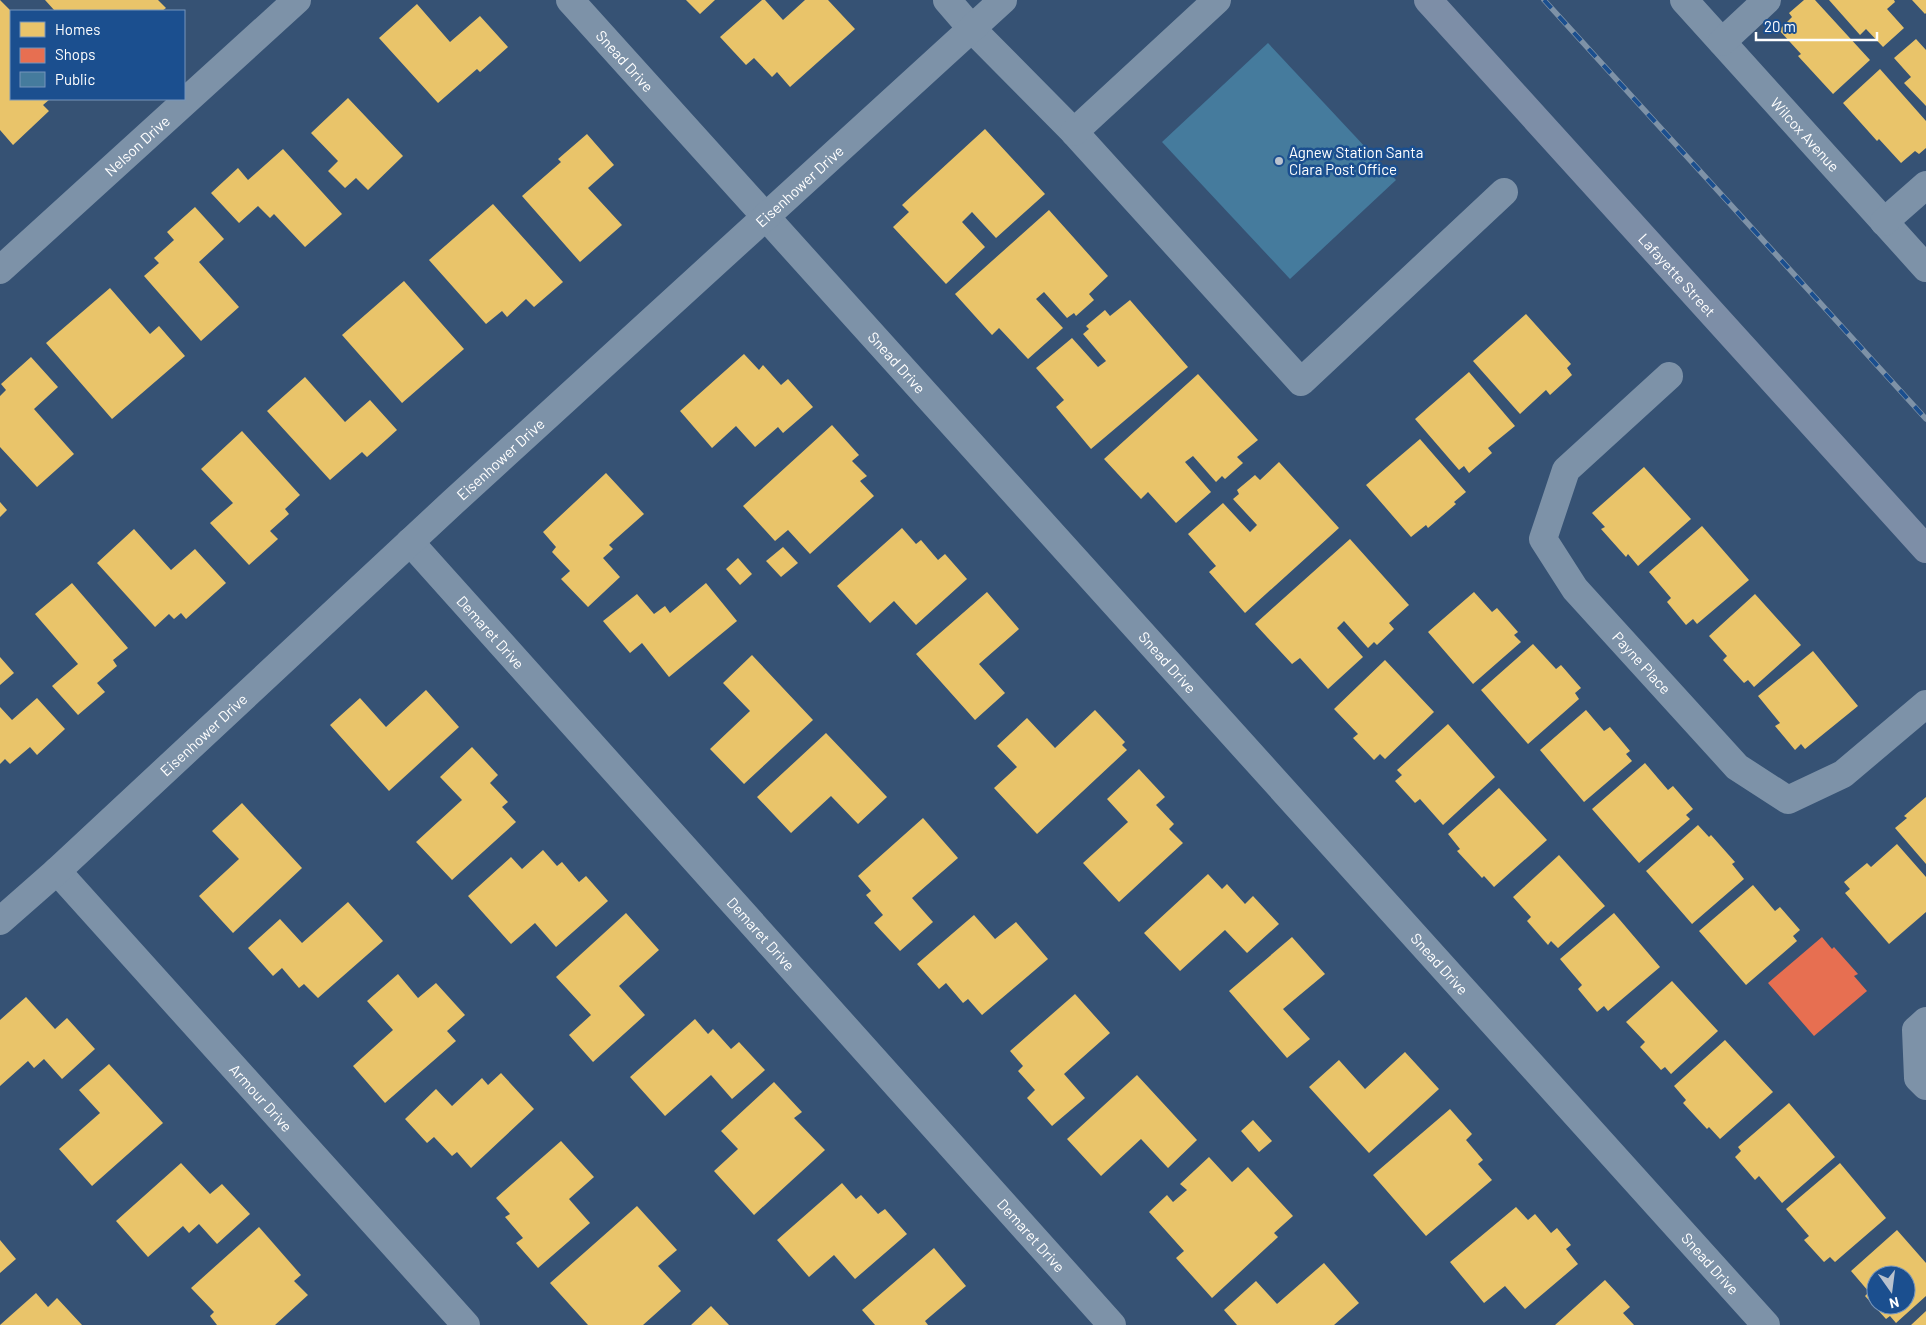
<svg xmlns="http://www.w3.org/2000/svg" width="1926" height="1325" font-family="Barlow,sans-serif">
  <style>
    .homes { fill: #e9c46a; fill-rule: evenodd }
    .shops { fill: #e76f51 }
    .public { fill: #457b9d }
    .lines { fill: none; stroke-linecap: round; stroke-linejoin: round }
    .minor { stroke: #7d92a8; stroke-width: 28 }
    .major { stroke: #7d8ea7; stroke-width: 28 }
    .rail-casing { stroke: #7e92a7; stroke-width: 5.5 }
    .rail { stroke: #1b4f8f; stroke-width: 4; stroke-dasharray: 11; stroke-linecap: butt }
    .poi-dot { fill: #b9c2ce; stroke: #1b4f8f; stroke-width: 2 }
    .labels { text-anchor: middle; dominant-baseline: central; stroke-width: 5; stroke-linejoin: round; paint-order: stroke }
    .street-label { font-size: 15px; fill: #fff; stroke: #1b4f8f }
    .poi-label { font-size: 15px; fill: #fff; stroke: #1b4f8f; text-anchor: start }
  </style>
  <rect width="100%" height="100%" fill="#365274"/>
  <path class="homes" d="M 0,0 L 11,11 L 11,99 L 50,99 L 43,105 L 49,111 L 13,145 L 0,130 Z
    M 45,0 L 158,0 L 166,8 L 162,11 L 55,11 Z
    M 686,0 L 715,0 L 700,14 Z
    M 762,0 L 765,0 L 783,20 L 805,0 L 828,0 L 855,29 L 790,87 L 777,72 L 772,77 L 754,58 L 746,65 L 720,37 Z
    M 1804,0 L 1815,0 L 1870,60 L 1833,94 L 1798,56 L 1801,54 L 1779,30 L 1792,17 L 1789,13 Z
    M 1829,0 L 1894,0 L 1895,2 L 1887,9 L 1904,28 L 1883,47 L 1866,29 L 1860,35 Z
    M 1912,0 L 1926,0 L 1926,13 L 1925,14 Z
    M 417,4 L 450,42 L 480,16 L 508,47 L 480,72 L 477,69 L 438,103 L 379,38 Z
    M 1916,39 L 1926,50 L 1926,106 L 1904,83 L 1911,77 L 1894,58 Z
    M 1880,69 L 1926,121 L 1926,148 L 1919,154 L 1915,151 L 1901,163 L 1879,139 L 1877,141 L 1843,103 Z
    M 348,98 L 403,156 L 368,190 L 356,178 L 345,188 L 328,171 L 338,161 L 311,133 Z
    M 985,129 L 1045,194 L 996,238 L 972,212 L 962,222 L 985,247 L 946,284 L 893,227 L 909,212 L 902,205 Z
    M 587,134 L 614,165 L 588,188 L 622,225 L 580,262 L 522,196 L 561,162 L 558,159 Z
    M 283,149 L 342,214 L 305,247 L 274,214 L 270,218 L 258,206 L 239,223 L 211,193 L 238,168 L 248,180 Z
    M 493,204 L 563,282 L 534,307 L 526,299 L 507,317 L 502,311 L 486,324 L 429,260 Z
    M 195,207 L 224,239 L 199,262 L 239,307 L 201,341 L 144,276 L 159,263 L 154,258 L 174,240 L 167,232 Z
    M 1049,210 L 1108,276 L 1089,294 L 1094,300 L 1076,316 L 1074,313 L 1067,318 L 1044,292 L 1036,299 L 1063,328 L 1028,359 L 999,328 L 992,335 L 955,294 Z
    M 404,281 L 464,349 L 402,403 L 342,335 Z
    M 110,288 L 150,334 L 159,326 L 185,356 L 112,419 L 46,343 Z
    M 1130,300 L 1188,367 L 1091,449 L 1056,407 L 1064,400 L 1036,368 L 1072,338 L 1098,367 L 1106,361 L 1083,334 L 1089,329 L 1086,326 L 1105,310 L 1110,316 Z
    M 1526,314 L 1571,364 L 1567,368 L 1572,375 L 1550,395 L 1546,390 L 1520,414 L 1473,361 Z
    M 744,354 L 759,370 L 763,365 L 781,385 L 788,379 L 813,407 L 783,433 L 778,427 L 755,447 L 736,426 L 712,448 L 680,411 Z
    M 31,357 L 58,387 L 34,409 L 74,454 L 37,487 L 0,447 L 0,396 L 6,390 L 1,384 Z
    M 1469,372 L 1515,426 L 1488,448 L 1492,453 L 1469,473 L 1464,466 L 1459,470 L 1415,419 Z
    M 1198,374 L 1258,440 L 1237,457 L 1243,463 L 1225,479 L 1222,476 L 1216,482 L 1193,456 L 1185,462 L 1211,492 L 1176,523 L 1148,492 L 1141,499 L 1104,459 Z
    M 305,377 L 345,422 L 370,400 L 397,430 L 367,457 L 362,452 L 330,480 L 267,411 Z
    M 832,425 L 859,455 L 852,461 L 867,476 L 860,481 L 874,496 L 810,554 L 788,530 L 775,541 L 743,506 Z
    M 242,431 L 300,495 L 285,509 L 289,514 L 270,531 L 278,539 L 249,565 L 210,523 L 233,503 L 201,469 Z
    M 1420,439 L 1466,492 L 1454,502 L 1456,504 L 1428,528 L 1426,525 L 1411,537 L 1366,485 Z
    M 1279,462 L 1339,528 L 1245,613 L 1209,572 L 1216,566 L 1188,534 L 1223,503 L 1250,532 L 1257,525 L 1233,499 L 1239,494 L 1237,490 L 1255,475 L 1260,480 Z
    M 1644,467 L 1691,519 L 1638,566 L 1628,554 L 1626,557 L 1601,529 L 1605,527 L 1592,513 Z
    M 606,473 L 644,514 L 609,545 L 613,549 L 603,558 L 620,577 L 588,607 L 561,579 L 570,571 L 552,552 L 556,547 L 543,532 Z
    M 0,502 L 7,510 L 0,517 Z
    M 1702,526 L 1749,580 L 1697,624 L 1693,619 L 1686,625 L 1667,602 L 1671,598 L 1649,572 Z
    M 902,528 L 916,544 L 921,540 L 938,560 L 945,554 L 967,579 L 916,625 L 894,601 L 870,623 L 837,586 Z
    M 134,529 L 171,570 L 195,549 L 226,583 L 186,619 L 181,613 L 174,619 L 169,614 L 155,627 L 97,563 Z
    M 1350,539 L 1409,605 L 1389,623 L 1394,629 L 1377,645 L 1374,642 L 1368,648 L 1344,621 L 1337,628 L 1363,657 L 1328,689 L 1300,658 L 1292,664 L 1255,624 Z
    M 783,547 L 798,563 L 781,577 L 766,561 Z
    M 738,558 L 752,574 L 740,585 L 726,569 Z
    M 72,583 L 128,648 L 113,660 L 117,666 L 97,683 L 105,692 L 78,715 L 52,686 L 78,664 L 35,614 Z
    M 706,583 L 737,621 L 669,677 L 642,643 L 630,653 L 603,621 L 637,594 L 654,614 L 665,606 L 670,613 Z
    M 987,592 L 1019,629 L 979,664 L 1005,693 L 975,720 L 916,654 Z
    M 1474,592 L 1492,612 L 1497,608 L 1518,632 L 1514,635 L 1521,642 L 1473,684 L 1428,632 Z
    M 1755,594 L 1801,645 L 1754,687 L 1748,680 L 1744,683 L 1723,660 L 1727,656 L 1709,636 Z
    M 1533,644 L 1556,669 L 1561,665 L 1581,688 L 1575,693 L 1579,699 L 1528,744 L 1481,690 Z
    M 1813,651 L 1858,706 L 1805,749 L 1801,744 L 1795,750 L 1775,726 L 1780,723 L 1758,696 Z
    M 752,655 L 813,720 L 744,784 L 710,749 L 750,711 L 723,683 Z
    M 0,657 L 14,673 L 0,685 Z
    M 1385,660 L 1434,712 L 1385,759 L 1380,754 L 1374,760 L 1353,738 L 1358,734 L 1334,709 Z
    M 426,690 L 459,727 L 389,791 L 330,725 L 360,698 L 386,727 Z
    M 37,698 L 65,729 L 37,755 L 30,747 L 10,764 L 5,759 L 0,764 L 0,707 L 12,720 Z
    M 1095,710 L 1125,742 L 1122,745 L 1127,750 L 1037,834 L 994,788 L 1017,767 L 997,746 L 1027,718 L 1055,748 Z
    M 1586,710 L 1604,731 L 1610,727 L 1630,751 L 1626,754 L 1632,761 L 1584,802 L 1540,750 Z
    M 1448,724 L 1495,777 L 1443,825 L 1420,799 L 1415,803 L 1395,781 L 1402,775 L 1397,770 Z
    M 826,733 L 887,797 L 858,824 L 831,796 L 791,833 L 757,797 Z
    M 472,747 L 498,775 L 490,783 L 508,802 L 502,807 L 516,822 L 452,880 L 416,842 L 462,800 L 440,777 Z
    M 1645,763 L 1668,790 L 1673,786 L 1693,809 L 1686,815 L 1690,819 L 1639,863 L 1592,809 Z
    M 1139,769 L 1165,797 L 1156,805 L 1174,824 L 1169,829 L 1183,843 L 1119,902 L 1083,863 L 1128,822 L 1107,799 Z
    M 1499,788 L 1547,840 L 1494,887 L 1484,876 L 1482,878 L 1457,851 L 1460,849 L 1448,834 Z
    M 1926,797 L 1926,864 L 1895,828 L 1907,818 L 1904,816 Z
    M 242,803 L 302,868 L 233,933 L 199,896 L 239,859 L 212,831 Z
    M 923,818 L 958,858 L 912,898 L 933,922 L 900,951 L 874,923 L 883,915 L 866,895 L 871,891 L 858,876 Z
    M 1698,825 L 1709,837 L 1711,835 L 1735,862 L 1732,864 L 1744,879 L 1692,924 L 1646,871 Z
    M 1897,844 L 1926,877 L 1926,912 L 1889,944 L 1845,893 L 1850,889 L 1844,882 L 1867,863 L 1871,867 Z
    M 543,850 L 557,866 L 562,862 L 579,882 L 586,876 L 608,901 L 556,947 L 535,923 L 511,944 L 468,896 L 511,857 L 522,869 Z
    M 1559,855 L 1605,906 L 1558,948 L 1551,941 L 1548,945 L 1527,921 L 1531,917 L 1513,897 Z
    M 1208,874 L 1222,889 L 1227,884 L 1245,904 L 1253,896 L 1279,924 L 1247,953 L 1225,930 L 1180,971 L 1144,933 Z
    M 1753,885 L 1775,911 L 1780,907 L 1800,930 L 1793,936 L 1797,941 L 1746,985 L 1699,931 Z
    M 348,902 L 383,941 L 318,998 L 304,984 L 299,988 L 282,968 L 273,976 L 248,948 L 280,919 L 302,943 Z
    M 626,913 L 659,950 L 619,986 L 645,1015 L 593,1062 L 569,1035 L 591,1015 L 556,977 Z
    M 1614,913 L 1660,967 L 1608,1011 L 1604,1006 L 1597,1012 L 1578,989 L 1582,985 L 1560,959 Z
    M 974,915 L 995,939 L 1016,922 L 1048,959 L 982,1015 L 968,999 L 963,1003 L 946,983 L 939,989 L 917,964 Z
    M 1292,937 L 1325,974 L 1283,1009 L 1310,1039 L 1287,1058 L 1229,991 Z
    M 398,974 L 418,998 L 436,983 L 465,1015 L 447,1031 L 456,1041 L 385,1103 L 353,1066 L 393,1030 L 367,1001 Z
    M 1672,981 L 1718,1031 L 1671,1074 L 1665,1067 L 1661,1070 L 1640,1047 L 1645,1042 L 1626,1022 Z
    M 1075,994 L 1110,1033 L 1064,1074 L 1085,1098 L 1052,1126 L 1027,1098 L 1035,1090 L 1018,1071 L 1023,1066 L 1010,1051 Z
    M 26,997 L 55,1029 L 67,1018 L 95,1049 L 62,1079 L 44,1059 L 34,1068 L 28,1061 L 0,1086 L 0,1020 Z
    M 695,1019 L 708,1034 L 713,1029 L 731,1049 L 739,1042 L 765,1070 L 732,1099 L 711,1075 L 665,1116 L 630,1077 Z
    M 1725,1040 L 1773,1092 L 1720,1139 L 1709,1127 L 1707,1129 L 1683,1103 L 1686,1100 L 1674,1086 Z
    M 1405,1052 L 1439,1089 L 1369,1153 L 1309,1087 L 1339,1060 L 1365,1089 Z
    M 109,1064 L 163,1123 L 92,1186 L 59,1149 L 100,1113 L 79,1090 Z
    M 501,1073 L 534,1109 L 471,1168 L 457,1152 L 452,1156 L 434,1137 L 427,1143 L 405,1119 L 436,1089 L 452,1106 L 482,1078 L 488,1085 Z
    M 1137,1075 L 1197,1140 L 1168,1168 L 1141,1139 L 1101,1176 L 1067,1139 Z
    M 774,1082 L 802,1112 L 794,1118 L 825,1150 L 754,1215 L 714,1171 L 738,1149 L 721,1131 Z
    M 1789,1103 L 1835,1157 L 1782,1203 L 1759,1176 L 1755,1180 L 1735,1157 L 1741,1151 L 1738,1147 Z
    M 1450,1109 L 1472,1134 L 1466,1140 L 1483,1160 L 1478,1164 L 1492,1180 L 1426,1236 L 1373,1175 Z
    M 1253,1120 L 1272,1141 L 1259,1152 L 1241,1131 Z
    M 561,1141 L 594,1177 L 569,1199 L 590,1223 L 538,1268 L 516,1243 L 523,1238 L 505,1217 L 510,1214 L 496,1198 Z
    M 1209,1157 L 1232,1182 L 1248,1167 L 1293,1216 L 1274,1233 L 1278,1237 L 1212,1298 L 1176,1258 L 1184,1251 L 1149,1212 L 1167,1195 L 1173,1202 L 1187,1190 L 1180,1184 Z
    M 181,1163 L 210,1194 L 222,1184 L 250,1214 L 217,1244 L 199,1224 L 189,1233 L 183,1226 L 148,1257 L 116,1221 Z
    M 1840,1163 L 1886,1218 L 1835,1262 L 1830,1257 L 1824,1262 L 1804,1240 L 1809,1236 L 1786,1209 Z
    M 842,1183 L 856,1199 L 861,1195 L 878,1214 L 885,1209 L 907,1234 L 855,1279 L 834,1255 L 809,1277 L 777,1240 Z
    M 637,1206 L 677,1250 L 658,1266 L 681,1291 L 643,1325 L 588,1325 L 550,1283 Z
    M 1516,1207 L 1528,1220 L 1535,1214 L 1551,1233 L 1557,1228 L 1571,1245 L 1566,1249 L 1578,1264 L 1525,1309 L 1505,1286 L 1484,1303 L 1450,1262 Z
    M 259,1227 L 301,1275 L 294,1281 L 308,1295 L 275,1325 L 217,1325 L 210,1316 L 214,1312 L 191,1288 Z
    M 1897,1230 L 1926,1263 L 1926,1296 L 1896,1323 L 1890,1316 L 1886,1319 L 1865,1296 L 1869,1292 L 1851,1271 ZM 1876,1275 L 1906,1275 L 1906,1305 L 1876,1305 Z
    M 0,1240 L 16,1259 L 0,1273 Z
    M 934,1248 L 966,1286 L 925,1321 L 928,1325 L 875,1325 L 862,1310 Z
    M 1324,1263 L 1359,1303 L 1334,1325 L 1237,1325 L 1224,1310 L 1256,1281 L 1277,1304 Z
    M 1605,1280 L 1630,1307 L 1623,1313 L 1634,1325 L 1555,1325 Z
    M 36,1293 L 48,1307 L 57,1298 L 82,1325 L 0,1325 Z
    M 711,1306 L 729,1325 L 691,1325 Z
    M 1926,1311 L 1926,1325 L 1911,1325 Z"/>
  <path class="shops" d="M 1822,937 L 1832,949 L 1834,947 L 1858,974 L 1854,976 L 1867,991 L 1814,1036 L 1768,983 Z"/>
  <path class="public" d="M 1268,43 L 1396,180 L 1290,279 L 1162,142 Z"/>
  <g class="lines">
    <g class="minor">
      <path id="s1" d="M 570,0 L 1766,1325"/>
      <path d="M 947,0 L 972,29 L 1074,132 L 1301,382 L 1504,192"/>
      <path id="s2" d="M 1684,0 L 1926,268"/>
      <path d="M 1722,42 L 1767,0"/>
      <path d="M 1074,132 L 1217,0"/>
      <path d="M 1884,222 L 1926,185"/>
      <path id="s3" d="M 0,270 L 297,0"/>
      <path id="s4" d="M 1669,376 L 1566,470 L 1543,539 L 1575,589 L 1737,767 L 1788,800 L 1843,774 L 1926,704"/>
      <path id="s5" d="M 410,542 L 1112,1325"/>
      <path id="s6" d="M 57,871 L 466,1325"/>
      <path id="s7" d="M 0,921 L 57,871 L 452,503 L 1003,0"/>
      <path d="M 1926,1021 L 1916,1030 L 1918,1078 L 1926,1086"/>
    </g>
    <path class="major" id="s8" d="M 1428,0 L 1926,549"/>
    <defs>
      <path id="rail" d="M 1544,0 L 1926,419"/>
    </defs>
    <use href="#rail" class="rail-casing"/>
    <use href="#rail" class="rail"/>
  </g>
  <circle class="poi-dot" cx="1279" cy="161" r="5"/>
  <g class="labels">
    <g class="street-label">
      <text stroke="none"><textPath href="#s1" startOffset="82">Snead Drive</textPath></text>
      <text stroke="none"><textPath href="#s2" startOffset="181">Wilcox Avenue</textPath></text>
      <text stroke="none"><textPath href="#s3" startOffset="185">Nelson Drive</textPath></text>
      <text stroke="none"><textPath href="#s7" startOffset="1086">Eisenhower Drive</textPath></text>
      <text stroke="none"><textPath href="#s8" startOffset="371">Lafayette Street</textPath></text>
      <text stroke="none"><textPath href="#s1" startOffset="488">Snead Drive</textPath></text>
      <text stroke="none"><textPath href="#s7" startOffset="681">Eisenhower Drive</textPath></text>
      <text stroke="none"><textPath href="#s5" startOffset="121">Demaret Drive</textPath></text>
      <text stroke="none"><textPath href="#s1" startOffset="892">Snead Drive</textPath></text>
      <text stroke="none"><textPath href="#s4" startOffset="371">Payne Place</textPath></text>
      <text stroke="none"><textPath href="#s7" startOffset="276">Eisenhower Drive</textPath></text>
      <text stroke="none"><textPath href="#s5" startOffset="526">Demaret Drive</textPath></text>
      <text stroke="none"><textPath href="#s1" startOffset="1298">Snead Drive</textPath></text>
      <text stroke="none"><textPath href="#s6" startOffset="305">Armour Drive</textPath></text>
      <text stroke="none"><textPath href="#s5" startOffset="931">Demaret Drive</textPath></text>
      <text stroke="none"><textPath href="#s1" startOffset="1702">Snead Drive</textPath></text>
    </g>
    <g class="poi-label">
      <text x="1289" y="152">Agnew Station Santa<tspan x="1289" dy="17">Clara Post Office</tspan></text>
    </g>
  </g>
  <rect x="10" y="10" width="175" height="90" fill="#1b4f8f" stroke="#7695bc"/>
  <rect x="20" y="22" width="25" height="15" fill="#e9c46a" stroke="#7695bc"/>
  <text x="55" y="35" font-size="15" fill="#ffffff">Homes</text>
  <rect x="20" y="48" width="25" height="15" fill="#e76f51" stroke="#7695bc"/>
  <text x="55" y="60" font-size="15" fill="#ffffff">Shops</text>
  <rect x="20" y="72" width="25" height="15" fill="#457b9d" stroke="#7695bc"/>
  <text x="55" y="85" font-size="15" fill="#ffffff">Public</text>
  <g transform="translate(1891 1290) rotate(166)"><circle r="24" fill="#1b4f8f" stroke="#7695bc"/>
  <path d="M0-4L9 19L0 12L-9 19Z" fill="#b9c2ce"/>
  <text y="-8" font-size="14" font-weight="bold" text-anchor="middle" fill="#ffffff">N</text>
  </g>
  <path d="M1756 32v8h121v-8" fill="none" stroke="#ffffff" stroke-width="2.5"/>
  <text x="1764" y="32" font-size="15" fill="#ffffff" stroke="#1b4f8f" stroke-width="4" paint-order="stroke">20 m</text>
</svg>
